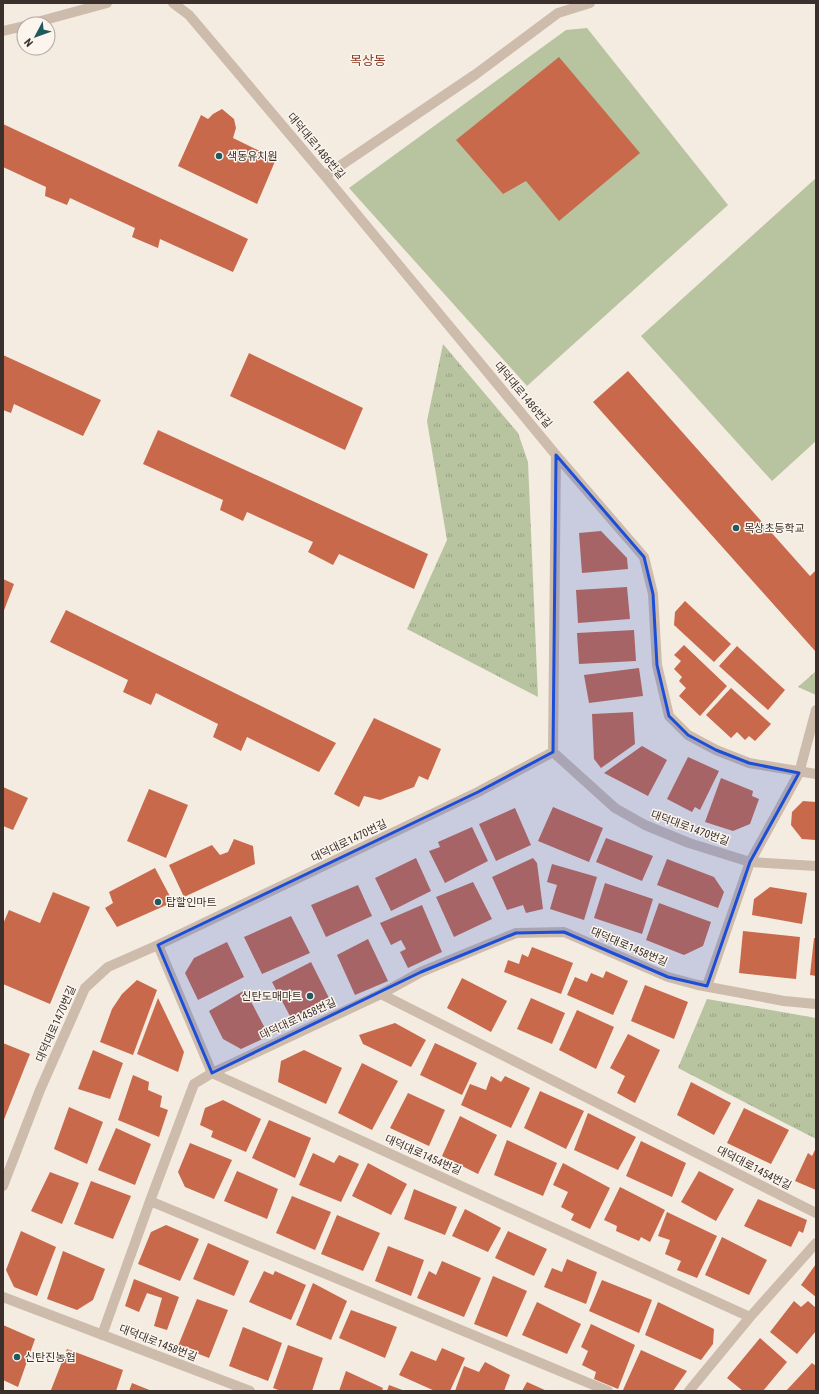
<svg xmlns="http://www.w3.org/2000/svg" width="819" height="1394" font-family="'Roboto Condensed','Noto Sans KR',sans-serif">
  <style>
    .grass { fill: #b8c4a0 }
    .park { fill: url(#park-tufts) }
    .building { fill: #c8694b }
    .lines { fill: none; stroke-linecap: round; stroke-linejoin: round }
    .minor { stroke: #cdbbac; stroke-width: 10 }
    .marked { fill: #1d4ed8; fill-opacity: 0.2; stroke: #1d4ed8; stroke-width: 3; stroke-linejoin: round }
    .poi-dot { fill: #1f5a5e; stroke: #fbf5ee; stroke-width: 1.5 }
    .labels { text-anchor: middle; dominant-baseline: central; stroke-width: 3; stroke-linejoin: round; paint-order: stroke }
    .street-label { font-size: 11px; fill: #3b302b; stroke: #fbf5ee }
    .poi-label { font-size: 11px; fill: #3b302b; stroke: #fbf5ee; text-anchor: start }
    .quarter-label { font-size: 13px; fill: #8c3b22; stroke: #fbf5ee }
  </style>
  <defs>
    <pattern id="park-tufts" width="24" height="20" patternUnits="userSpaceOnUse"><rect width="24" height="20" fill="#b8c4a0"/><path d="M3 7l-1-3M5 7V3M7 7l1-3M15 17l-1-3M17 17v-4M19 17l1-3" fill="none" stroke="#97a083"/></pattern>
  </defs>
  <rect width="100%" height="100%" fill="#f4ebe1"/>
  <path class="grass" d="M 587,28 L 728,205 L 527,386 L 349,188 L 566,30 Z
    M 816,178 L 816,441 L 772,481 L 641,336 Z"/>
  <path class="park" d="M 443,344 L 518,433 L 528,462 L 538,697 L 407,629 L 447,540 L 427,421 Z
    M 816,671 L 816,695 L 798,687 Z
    M 707,999 L 816,1018 L 816,1139 L 678,1068 Z"/>
  <path class="building" d="M 559,57 L 640,153 L 559,221 L 526,181 L 503,194 L 456,140 Z
    M 222,109 L 234,119 L 236,128 L 233,138 L 276,159 L 257,204 L 178,166 L 201,115 L 208,119 L 213,114 Z
    M 3,124 L 248,239 L 233,272 L 160,239 L 158,248 L 132,237 L 135,228 L 70,198 L 67,205 L 45,196 L 46,187 L 3,167 Z
    M 249,353 L 363,408 L 345,450 L 230,396 Z
    M 3,355 L 101,400 L 83,436 L 14,404 L 11,413 L 3,410 Z
    M 628,371 L 810,576 L 816,570 L 816,652 L 593,402 Z
    M 158,430 L 428,554 L 414,589 L 339,554 L 333,565 L 308,552 L 313,542 L 247,512 L 243,521 L 220,510 L 223,500 L 143,464 Z
    M 601,531 L 627,558 L 628,569 L 582,573 L 579,533 Z
    M 3,579 L 14,584 L 3,613 Z
    M 627,587 L 630,619 L 578,623 L 576,590 Z
    M 685,601 L 731,644 L 714,662 L 674,625 L 675,612 Z
    M 66,610 L 336,743 L 319,772 L 247,737 L 241,751 L 213,737 L 218,724 L 156,693 L 151,705 L 123,692 L 128,680 L 50,642 Z
    M 634,630 L 636,661 L 579,664 L 577,633 Z
    M 684,645 L 727,686 L 700,716 L 679,696 L 686,688 L 679,681 L 682,677 L 674,669 L 681,661 L 674,655 Z
    M 737,646 L 785,690 L 768,710 L 719,666 Z
    M 639,668 L 643,696 L 589,703 L 584,675 Z
    M 731,688 L 771,724 L 755,741 L 749,736 L 745,740 L 737,732 L 731,738 L 706,715 Z
    M 633,712 L 635,744 L 601,768 L 594,759 L 592,714 Z
    M 374,718 L 441,749 L 428,780 L 419,776 L 414,787 L 380,800 L 364,796 L 359,807 L 334,794 Z
    M 642,746 L 667,760 L 648,796 L 604,773 Z
    M 688,757 L 719,771 L 700,810 L 695,807 L 692,812 L 667,799 Z
    M 721,778 L 753,791 L 752,796 L 759,799 L 750,824 L 733,831 L 705,822 Z
    M 3,787 L 28,798 L 13,830 L 3,826 Z
    M 149,789 L 188,805 L 166,858 L 127,841 Z
    M 803,801 L 816,802 L 816,840 L 802,839 L 791,825 L 792,812 Z
    M 553,807 L 603,828 L 589,862 L 538,841 Z
    M 515,808 L 531,845 L 496,861 L 479,824 Z
    M 472,827 L 488,861 L 445,883 L 429,851 L 440,847 L 438,842 Z
    M 606,838 L 653,856 L 642,881 L 596,862 Z
    M 234,839 L 253,846 L 255,864 L 184,897 L 169,865 L 212,845 L 220,855 L 228,852 Z
    M 416,858 L 431,891 L 391,911 L 375,878 Z
    M 533,858 L 537,863 L 543,909 L 526,913 L 523,905 L 507,910 L 492,877 Z
    M 667,859 L 714,877 L 724,892 L 718,908 L 657,885 Z
    M 552,864 L 597,877 L 584,920 L 550,909 L 557,885 L 547,882 Z
    M 155,868 L 173,902 L 117,927 L 105,908 L 113,903 L 109,892 Z
    M 473,882 L 492,919 L 454,937 L 436,897 Z
    M 605,883 L 653,899 L 642,934 L 594,918 Z
    M 358,885 L 372,916 L 326,937 L 311,905 Z
    M 770,887 L 807,893 L 802,924 L 752,915 L 754,899 Z
    M 53,892 L 90,907 L 50,1004 L 3,984 L 3,924 L 9,910 L 40,923 Z
    M 659,903 L 711,922 L 703,946 L 684,955 L 646,940 Z
    M 422,905 L 442,952 L 408,968 L 400,952 L 406,949 L 401,940 L 391,945 L 380,923 Z
    M 291,916 L 310,953 L 262,974 L 244,937 Z
    M 743,931 L 800,937 L 796,979 L 739,973 Z
    M 814,938 L 816,938 L 816,976 L 810,975 Z
    M 368,939 L 388,981 L 355,995 L 337,955 Z
    M 227,942 L 244,977 L 198,1000 L 185,973 L 194,958 Z
    M 532,947 L 573,963 L 561,994 L 504,972 L 508,960 L 519,964 L 522,954 L 528,957 Z
    M 311,962 L 330,1000 L 291,1018 L 272,982 Z
    M 606,971 L 628,981 L 613,1015 L 567,995 L 575,977 L 587,982 L 591,973 L 603,978 Z
    M 462,978 L 507,1001 L 491,1032 L 447,1008 Z
    M 137,980 L 157,990 L 133,1055 L 100,1042 L 112,1009 L 122,994 Z
    M 645,985 L 688,1002 L 674,1039 L 631,1021 Z
    M 245,990 L 269,1036 L 241,1049 L 223,1039 L 209,1011 Z
    M 158,998 L 184,1052 L 178,1072 L 137,1054 Z
    M 531,998 L 565,1013 L 552,1044 L 517,1029 Z
    M 577,1010 L 614,1027 L 596,1069 L 559,1050 Z
    M 395,1023 L 426,1040 L 411,1067 L 363,1044 L 359,1035 Z
    M 628,1034 L 660,1050 L 635,1103 L 617,1093 L 625,1076 L 610,1068 Z
    M 3,1043 L 30,1054 L 3,1122 Z
    M 435,1043 L 477,1063 L 462,1095 L 420,1075 Z
    M 93,1050 L 123,1063 L 110,1099 L 78,1089 Z
    M 304,1050 L 342,1068 L 326,1104 L 278,1082 L 281,1061 Z
    M 362,1063 L 398,1081 L 372,1130 L 338,1113 Z
    M 133,1075 L 149,1082 L 148,1090 L 162,1096 L 160,1107 L 168,1110 L 159,1137 L 118,1120 Z
    M 491,1076 L 501,1082 L 505,1076 L 530,1088 L 511,1128 L 461,1105 L 470,1084 L 486,1090 Z
    M 691,1082 L 731,1103 L 714,1135 L 677,1115 Z
    M 540,1091 L 584,1111 L 566,1149 L 524,1128 Z
    M 408,1093 L 445,1110 L 429,1146 L 390,1128 Z
    M 223,1100 L 261,1119 L 246,1152 L 211,1137 L 213,1131 L 200,1125 L 205,1108 Z
    M 69,1107 L 103,1122 L 87,1164 L 54,1149 Z
    M 744,1108 L 789,1130 L 771,1164 L 727,1143 Z
    M 588,1113 L 636,1137 L 618,1170 L 574,1150 Z
    M 460,1116 L 497,1135 L 478,1174 L 442,1156 Z
    M 269,1120 L 311,1138 L 295,1178 L 252,1158 Z
    M 116,1128 L 151,1144 L 135,1185 L 98,1170 Z
    M 507,1140 L 557,1163 L 543,1196 L 494,1175 Z
    M 641,1141 L 686,1163 L 672,1197 L 626,1176 Z
    M 190,1143 L 232,1160 L 214,1199 L 185,1187 L 178,1172 Z
    M 816,1148 L 816,1190 L 795,1181 L 808,1153 L 812,1156 Z
    M 313,1153 L 334,1163 L 339,1155 L 359,1164 L 341,1202 L 299,1185 Z
    M 368,1163 L 407,1184 L 391,1215 L 352,1196 Z
    M 563,1163 L 610,1188 L 590,1229 L 571,1220 L 574,1214 L 561,1207 L 568,1192 L 553,1185 Z
    M 237,1171 L 278,1189 L 267,1219 L 224,1201 Z
    M 699,1171 L 734,1189 L 716,1221 L 681,1202 Z
    M 50,1172 L 79,1183 L 62,1224 L 31,1211 Z
    M 91,1181 L 131,1196 L 113,1239 L 74,1224 Z
    M 620,1187 L 665,1210 L 650,1242 L 641,1237 L 639,1241 L 616,1231 L 617,1226 L 604,1220 Z
    M 414,1189 L 457,1207 L 445,1235 L 404,1219 Z
    M 292,1196 L 331,1212 L 315,1250 L 276,1233 Z
    M 758,1199 L 807,1220 L 803,1233 L 799,1231 L 791,1247 L 744,1226 Z
    M 465,1209 L 501,1228 L 488,1252 L 452,1236 Z
    M 667,1212 L 717,1236 L 697,1278 L 677,1270 L 681,1261 L 665,1254 L 670,1240 L 658,1236 Z
    M 337,1215 L 380,1233 L 363,1271 L 321,1254 Z
    M 166,1225 L 199,1239 L 180,1281 L 138,1264 L 151,1232 Z
    M 21,1231 L 56,1247 L 37,1296 L 14,1287 L 6,1270 Z
    M 508,1231 L 547,1249 L 534,1276 L 495,1258 Z
    M 722,1237 L 767,1260 L 749,1295 L 705,1275 Z
    M 208,1243 L 249,1261 L 234,1296 L 193,1279 Z
    M 388,1246 L 424,1260 L 411,1296 L 375,1281 Z
    M 63,1251 L 105,1269 L 93,1300 L 77,1310 L 47,1299 Z
    M 567,1259 L 597,1272 L 586,1304 L 544,1287 L 552,1268 L 562,1272 Z
    M 442,1261 L 481,1278 L 464,1317 L 417,1298 L 429,1271 L 436,1275 Z
    M 816,1264 L 816,1297 L 801,1285 Z
    M 264,1271 L 273,1275 L 275,1271 L 306,1285 L 291,1320 L 249,1302 Z
    M 493,1276 L 527,1291 L 507,1337 L 474,1324 Z
    M 134,1279 L 179,1297 L 167,1330 L 154,1326 L 162,1298 L 147,1293 L 139,1312 L 125,1306 Z
    M 602,1280 L 652,1300 L 639,1333 L 589,1311 Z
    M 313,1283 L 347,1301 L 331,1340 L 296,1325 Z
    M 197,1299 L 228,1310 L 209,1358 L 178,1346 Z
    M 794,1301 L 801,1307 L 808,1301 L 816,1308 L 816,1331 L 797,1354 L 770,1332 Z
    M 537,1302 L 581,1324 L 567,1354 L 522,1335 Z
    M 658,1302 L 714,1329 L 713,1344 L 701,1360 L 645,1335 Z
    M 351,1310 L 397,1327 L 385,1358 L 339,1338 Z
    M 591,1324 L 635,1345 L 618,1389 L 594,1379 L 596,1372 L 582,1365 L 588,1351 L 581,1347 Z
    M 3,1325 L 35,1339 L 18,1387 L 3,1380 Z
    M 243,1327 L 282,1343 L 268,1381 L 229,1366 Z
    M 760,1338 L 787,1362 L 763,1391 L 743,1391 L 727,1378 Z
    M 288,1345 L 323,1358 L 312,1391 L 281,1391 L 273,1388 Z
    M 442,1348 L 465,1358 L 450,1391 L 435,1391 L 399,1375 L 411,1351 L 436,1361 Z
    M 67,1349 L 123,1370 L 116,1391 L 51,1390 Z
    M 641,1350 L 687,1371 L 673,1391 L 623,1390 Z
    M 485,1362 L 510,1375 L 504,1391 L 455,1391 L 464,1366 L 479,1372 Z
    M 812,1363 L 816,1366 L 816,1391 L 786,1391 Z
    M 346,1371 L 383,1388 L 382,1391 L 339,1391 Z
    M 527,1382 L 547,1391 L 522,1391 Z
    M 132,1383 L 152,1391 L 129,1391 Z
    M 389,1385 L 405,1391 L 387,1391 Z"/>
  <g class="lines">
    <path class="minor" d="M 173,3 L 189,15 L 325,176 L 556,455 L 644,557 L 653,594 L 657,665 L 669,716 L 688,735 L 716,750 L 749,763 L 816,774
      M 30,24 L 107,3
      M 3,31 L 24,26
      M 325,176 L 476,74 L 558,13 L 590,3
      M 553,752 L 556,455
      M 553,752 L 615,808 L 645,825 L 689,843 L 750,862 L 816,866
      M 158,945 L 212,1073 L 750,1317
      M 707,986 L 750,862 L 799,773 L 816,710
      M 381,994 L 816,1213
      M 3,1186 L 40,1090 L 85,988 L 108,967 L 158,945 L 478,792 L 553,752
      M 150,1201 L 608,1391
      M 3,1297 L 250,1391
      M 102,1335 L 150,1201 L 194,1084 L 212,1073 L 381,994 L 421,972 L 516,933 L 564,932 L 668,977 L 698,985 L 784,1001 L 816,1004
      M 689,1391 L 750,1317 L 816,1243"/>
  </g>
  <path class="marked" d="M 556,455 L 644,557 L 653,594 L 657,665 L 669,716 L 688,735 L 716,750 L 749,763 L 799,773 L 750,862 L 707,986 L 668,977 L 564,932 L 516,933 L 421,972 L 212,1073 L 158,945 L 478,792 L 553,752 Z"/>
  <g class="poi-dot">
    <circle cx="219" cy="156" r="4"/>
    <circle cx="736" cy="528" r="4"/>
    <circle cx="158" cy="902" r="4"/>
    <circle cx="310" cy="996" r="4"/>
    <circle cx="17" cy="1357" r="4"/>
  </g>
  <g class="labels">
    <g class="street-label">
      <text transform="translate(316 146) rotate(50)">대덕대로1486번길</text>
      <text transform="translate(523 395) rotate(50)">대덕대로1486번길</text>
      <text transform="translate(690 828) rotate(20)">대덕대로1470번길</text>
      <text transform="translate(349 841) rotate(-26)">대덕대로1470번길</text>
      <text transform="translate(629 947) rotate(23)">대덕대로1458번길</text>
      <text transform="translate(298 1019) rotate(-25)">대덕대로1458번길</text>
      <text transform="translate(56 1024) rotate(-66)">대덕대로1470번길</text>
      <text transform="translate(423 1155) rotate(24)">대덕대로1454번길</text>
      <text transform="translate(754 1168) rotate(27)">대덕대로1454번길</text>
      <text transform="translate(158 1343) rotate(21)">대덕대로1458번길</text>
    </g>
    <g class="poi-label">
      <text x="227" y="156">색동유치원</text>
      <text x="744" y="528">목상초등학교</text>
      <text x="166" y="902">탑할인마트</text>
      <text x="302" y="996" text-anchor="end">신탄도매마트</text>
      <text x="25" y="1357">신탄진농협</text>
    </g>
    <g class="quarter-label">
      <text x="368" y="60">목상동</text>
    </g>
  </g>
  <rect width="819" height="1394" fill="none" stroke="#3b302b" stroke-width="8"/>
  <g transform="translate(36 36) rotate(229)"><circle r="19" fill="#fbf5ee" stroke="#aea6a0"/>
  <path d="M0-3L7 15L0 10L-7 15Z" fill="#1f5a5e"/>
  <text y="-6" font-size="11" font-weight="bold" text-anchor="middle" fill="#3b302b">N</text>
  </g>
</svg>
